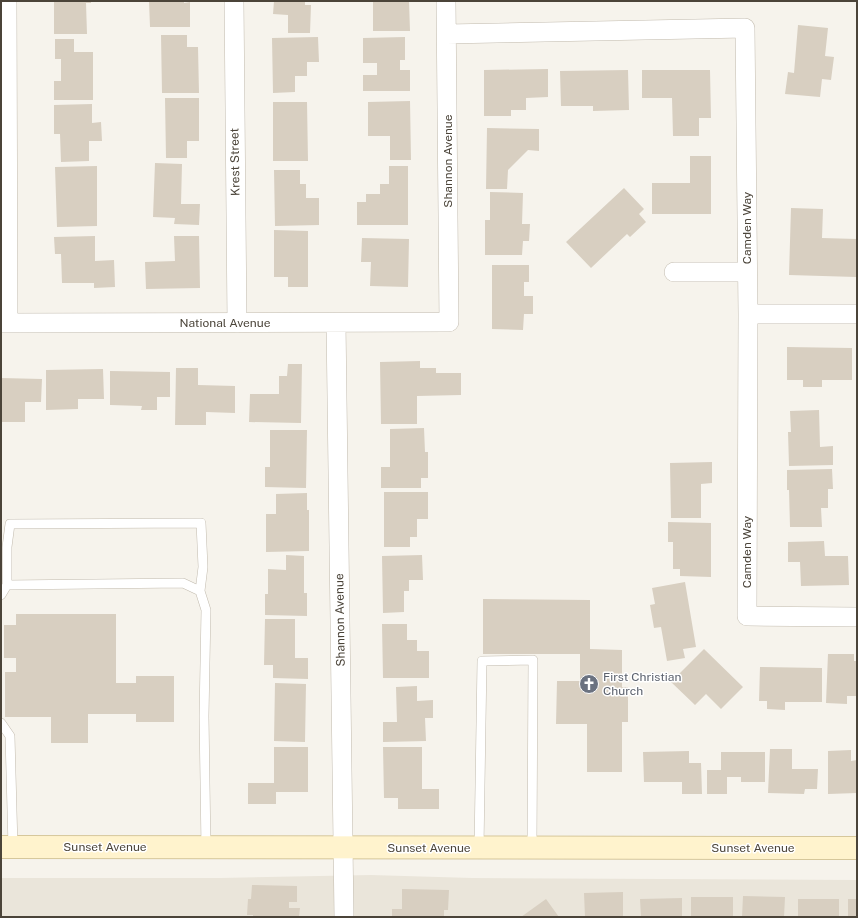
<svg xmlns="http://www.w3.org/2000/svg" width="858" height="918" font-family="'Public Sans',sans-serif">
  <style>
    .residential { fill: #eae5da }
    .building { fill: #d8cfc1 }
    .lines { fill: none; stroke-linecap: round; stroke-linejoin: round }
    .lane-casing { stroke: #c2bbae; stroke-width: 10 }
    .street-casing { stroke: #c2bbae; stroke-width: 20 }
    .secondary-casing { stroke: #d6c79b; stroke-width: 24 }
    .lane { stroke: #fff; stroke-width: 9 }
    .street { stroke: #fff; stroke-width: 19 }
    .secondary { stroke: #fff3cd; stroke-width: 22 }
    .labels { text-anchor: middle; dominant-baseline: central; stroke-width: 3; stroke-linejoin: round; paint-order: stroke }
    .street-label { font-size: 12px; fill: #4b4439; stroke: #fff }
    .worship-label { font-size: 12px; fill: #5b616d; stroke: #fff; text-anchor: start }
  </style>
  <rect width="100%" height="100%" fill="#f6f3ec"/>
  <path class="residential" d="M 371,875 L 472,878 L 857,880 L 857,917 L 1,917 L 1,878 L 221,878 Z"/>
  <path class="building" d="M 54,1 L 91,1 L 91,3 L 86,3 L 87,34 L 54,34 Z
    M 149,1 L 184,1 L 184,3 L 190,2 L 190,27 L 150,27 Z
    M 274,1 L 305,1 L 305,5 L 311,5 L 310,33 L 288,33 L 288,15 L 273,14 Z
    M 373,1 L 409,1 L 410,31 L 373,31 Z
    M 798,25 L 828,28 L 825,56 L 834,57 L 831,80 L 822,79 L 820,97 L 785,94 L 788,72 L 794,73 Z
    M 161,35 L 187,35 L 187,47 L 198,47 L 199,93 L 162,93 Z
    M 318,37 L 319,62 L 307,62 L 307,76 L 295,76 L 295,92 L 273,93 L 272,38 Z
    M 405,37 L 405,60 L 400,60 L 400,70 L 410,70 L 410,91 L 363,91 L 363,75 L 377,75 L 377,63 L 363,63 L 363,38 Z
    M 55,39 L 74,39 L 74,52 L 93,52 L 93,100 L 54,100 L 54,81 L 61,81 L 61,59 L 55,59 Z
    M 548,69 L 548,97 L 526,98 L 526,110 L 511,110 L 511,116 L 484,116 L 484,70 Z
    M 628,70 L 629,110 L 593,111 L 593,106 L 561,106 L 560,71 Z
    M 642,70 L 710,70 L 711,118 L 699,118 L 699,136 L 673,136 L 672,98 L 642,98 Z
    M 165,98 L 199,98 L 199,141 L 187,141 L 187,158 L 166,158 Z
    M 410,101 L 411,160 L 390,160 L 390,136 L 368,136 L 368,102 Z
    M 273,102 L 307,102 L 308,161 L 273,161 Z
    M 92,104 L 92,123 L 101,122 L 102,141 L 89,141 L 89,161 L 61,162 L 60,134 L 54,134 L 54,105 Z
    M 487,128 L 539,129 L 539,151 L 528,150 L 508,170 L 507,189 L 486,189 Z
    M 690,156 L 711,156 L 711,214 L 652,214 L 652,183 L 690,183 Z
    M 155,163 L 182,164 L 181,204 L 200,204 L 199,225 L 174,224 L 175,218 L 153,217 Z
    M 97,166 L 97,226 L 57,227 L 55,167 Z
    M 389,166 L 408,166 L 408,225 L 357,225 L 357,202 L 366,202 L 366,194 L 380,194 L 380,184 L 389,184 Z
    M 274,170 L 300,170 L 300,184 L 306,184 L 306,198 L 319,198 L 319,225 L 275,226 Z
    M 624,188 L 644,209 L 639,214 L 646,222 L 630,237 L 627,234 L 591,268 L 566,242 Z
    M 490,192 L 523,193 L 522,224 L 530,224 L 529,241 L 523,241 L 522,255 L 485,255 L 485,220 L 490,220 Z
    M 791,208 L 823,209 L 822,238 L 857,239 L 856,277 L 789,275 Z
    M 274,230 L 308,231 L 308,287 L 288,287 L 288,277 L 274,277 Z
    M 95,236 L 95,261 L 114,260 L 115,287 L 94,288 L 94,283 L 62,283 L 61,254 L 55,254 L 54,237 Z
    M 174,236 L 199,236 L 200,288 L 146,289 L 145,262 L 175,261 Z
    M 362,238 L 409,239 L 408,287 L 370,286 L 371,262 L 361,262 Z
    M 492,265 L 529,265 L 529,282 L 524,282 L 524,296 L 533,296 L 533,314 L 524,314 L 523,330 L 492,329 Z
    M 787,347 L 852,348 L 852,380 L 822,380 L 822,387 L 803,387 L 803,380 L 787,380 Z
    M 420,361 L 420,368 L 436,368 L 436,373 L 461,373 L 461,395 L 417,396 L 417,424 L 381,424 L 380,362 Z
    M 288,364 L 302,364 L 301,423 L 249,422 L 250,394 L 279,394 L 279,376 L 287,376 Z
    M 176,368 L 198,368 L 198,385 L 235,386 L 235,413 L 206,412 L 206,425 L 175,425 Z
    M 103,369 L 104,399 L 78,399 L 78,409 L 46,410 L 46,370 Z
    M 110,371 L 170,372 L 170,397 L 157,397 L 157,410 L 141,410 L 142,406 L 110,405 Z
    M 1,378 L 42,379 L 41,402 L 25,402 L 25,422 L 1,422 Z
    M 819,410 L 820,447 L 833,446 L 833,465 L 789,466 L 788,432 L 791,432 L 790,411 Z
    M 424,428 L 425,452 L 428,452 L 428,478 L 421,478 L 421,488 L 381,488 L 381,467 L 390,467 L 390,429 Z
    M 270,430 L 307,430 L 306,488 L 265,487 L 265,467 L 270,467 Z
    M 712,462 L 712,483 L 701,484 L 701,518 L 671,518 L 670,463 Z
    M 832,469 L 833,489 L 828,489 L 828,508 L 821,508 L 822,527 L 790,527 L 789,490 L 787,490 L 787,470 Z
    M 384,492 L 428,492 L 428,519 L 417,519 L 417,537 L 410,537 L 410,547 L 384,547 Z
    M 307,493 L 307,510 L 309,510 L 309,551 L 266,552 L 266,514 L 276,514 L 276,494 Z
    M 668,522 L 711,523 L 711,577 L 680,576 L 680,569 L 673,569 L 673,542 L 668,542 Z
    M 824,541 L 825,556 L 848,556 L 849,585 L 801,586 L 800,562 L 788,562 L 788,542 Z
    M 286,555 L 304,556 L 304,593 L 307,593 L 307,616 L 265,615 L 265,594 L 268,594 L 268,569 L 286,570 Z
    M 422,555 L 423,580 L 409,580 L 409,591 L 404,591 L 404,612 L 383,613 L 382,556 Z
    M 685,582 L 696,647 L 683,649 L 685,658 L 667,661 L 661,627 L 654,628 L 650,605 L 655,604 L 652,588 Z
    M 483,599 L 590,600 L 590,649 L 622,650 L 622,687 L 628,687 L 628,722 L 622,722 L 622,772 L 587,772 L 587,724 L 556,724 L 557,681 L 580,681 L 580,654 L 483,654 Z
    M 16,614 L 116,614 L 116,683 L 136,683 L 136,676 L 174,676 L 174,722 L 136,722 L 136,714 L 88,714 L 88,743 L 51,743 L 51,717 L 5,717 L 5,672 L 16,672 L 16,658 L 4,658 L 4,625 L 16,625 Z
    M 265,619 L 295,619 L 295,658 L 308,658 L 308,679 L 273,678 L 273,665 L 264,665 Z
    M 382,624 L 407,624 L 407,640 L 417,640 L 417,651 L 429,651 L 429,678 L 383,678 Z
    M 704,649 L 743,687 L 721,709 L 706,694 L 695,705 L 671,682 Z
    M 828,654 L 854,654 L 854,661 L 857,661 L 857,696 L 847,696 L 847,704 L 826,703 Z
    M 760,667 L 822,668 L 822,702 L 785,702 L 785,710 L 767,709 L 767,701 L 759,701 Z
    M 275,683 L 306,684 L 305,742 L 274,741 Z
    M 417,686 L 417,701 L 433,700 L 433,718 L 425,718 L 426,741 L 383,742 L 383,722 L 397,722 L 396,687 Z
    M 274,747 L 308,747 L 308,792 L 276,792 L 276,804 L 248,804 L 248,783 L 274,783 Z
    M 383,747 L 422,747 L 422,789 L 439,789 L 439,809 L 398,809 L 398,798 L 384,798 Z
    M 770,749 L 792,749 L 792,769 L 818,769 L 817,789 L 805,789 L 804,794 L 768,793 Z
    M 851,750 L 851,761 L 857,760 L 857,793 L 828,794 L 828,751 Z
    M 689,751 L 689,763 L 701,763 L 702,794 L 682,794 L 682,782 L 644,782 L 643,752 Z
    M 721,752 L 765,752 L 765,782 L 741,782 L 741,777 L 727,777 L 727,794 L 707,794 L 707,770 L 721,770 Z
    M 252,885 L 297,886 L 297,902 L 289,902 L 289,908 L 300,908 L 299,917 L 253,917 L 253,915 L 247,915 L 248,899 L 251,899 Z
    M 402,889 L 449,890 L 448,910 L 444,910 L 444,917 L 392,917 L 392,909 L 402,909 Z
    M 623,892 L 623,917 L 585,917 L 584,893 Z
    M 743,896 L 785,897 L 784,917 L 742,917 Z
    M 691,897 L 733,897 L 733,917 L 691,917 Z
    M 682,898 L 682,917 L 641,917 L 640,899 Z
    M 546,899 L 559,917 L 521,917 Z
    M 798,899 L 839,899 L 839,917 L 798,917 Z
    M 848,899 L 857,899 L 857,917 L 848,917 Z"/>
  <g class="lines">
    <defs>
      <path id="lane" d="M 7,585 L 7,547 L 10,524 L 201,523 L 203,567 L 200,591
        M 1,595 L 7,585 L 183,583 L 200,591 L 206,610 L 204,716 L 206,848
        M 1,723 L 10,736 L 13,847
        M 479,848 L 482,661 L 533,660 L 532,848"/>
      <path id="street" d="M 7,1 L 8,323
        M 234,1 L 237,323
        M 447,34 L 745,28 L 748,314 L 747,616 L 857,617
        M 674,272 L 747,272
        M 748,314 L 857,314
        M 1,323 L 449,322 L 446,1
        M 336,323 L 344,917"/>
      <path id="secondary" d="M 1,847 L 857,848"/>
    </defs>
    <use href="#lane" class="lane-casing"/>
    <use href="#street" class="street-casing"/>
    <use href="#secondary" class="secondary-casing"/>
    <use href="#lane" class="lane"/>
    <use href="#street" class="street"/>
    <use href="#secondary" class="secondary"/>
  </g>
  <defs>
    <symbol id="church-disc" viewBox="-11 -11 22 22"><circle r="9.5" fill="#6b7280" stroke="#fff"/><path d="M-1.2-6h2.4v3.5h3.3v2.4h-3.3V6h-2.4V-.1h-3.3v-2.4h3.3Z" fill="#fff"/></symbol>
  </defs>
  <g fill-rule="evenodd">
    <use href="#church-disc" x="578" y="673" width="22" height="22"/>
  </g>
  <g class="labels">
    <g class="street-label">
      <text transform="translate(448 161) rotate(-90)">Shannon Avenue</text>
      <text transform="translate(235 162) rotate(-91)">Krest Street</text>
      <text transform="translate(747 228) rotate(-90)">Camden Way</text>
      <text x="225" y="323">National Avenue</text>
      <text transform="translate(747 552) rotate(-90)">Camden Way</text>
      <text transform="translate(340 620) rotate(-91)">Shannon Avenue</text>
      <text x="105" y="847">Sunset Avenue</text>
      <text x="429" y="848">Sunset Avenue</text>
      <text x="753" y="848">Sunset Avenue</text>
    </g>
    <g class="worship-label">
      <text x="603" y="677">First Christian<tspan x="603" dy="14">Church</tspan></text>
    </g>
  </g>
  <rect width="858" height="918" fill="none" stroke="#4b4439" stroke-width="4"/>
</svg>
